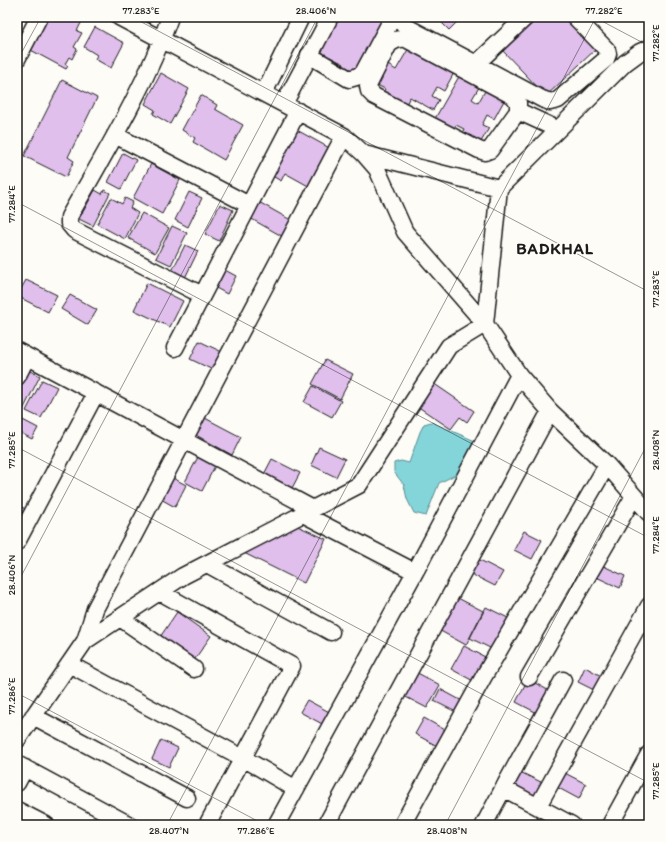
<svg xmlns="http://www.w3.org/2000/svg" width="666" height="842" font-family="Itim,sans-serif">
  <style>
    .water { fill: #84d5da; stroke: #5a8b8e }
    .building { fill: #e0bfec; stroke: #1c1c1c }
    .lines { fill: none; stroke-linecap: round; stroke-linejoin: round }
    .street-casing { stroke: #1c1c1c; stroke-width: 19 }
    .street { stroke: #fdfcf7; stroke-width: 16 }
    .ticks { fill: none; stroke: #1c1c1c; stroke-width: 1; stroke-opacity: 0.45 }
    .labels { text-anchor: middle; dominant-baseline: central; stroke-width: 3; stroke-linejoin: round; paint-order: stroke }
    .district-label { font-size: 16px; font-weight: bold; letter-spacing: 1px; fill: #1c1c1c; stroke: #fdfcf7 }
    .neatline { fill: none; stroke: #1c1c1c; stroke-width: 1.5 }
    .ticks-label { font-size: 10px; text-anchor: middle; fill: #1c1c1c }
  </style>
  <rect width="100%" height="100%" fill="#fdfcf7"/>
  <filter id="ink" filterUnits="userSpaceOnUse"><feTurbulence type="fractalNoise" baseFrequency=".025" numOctaves="2"/><feDisplacementMap in="SourceGraphic" scale="8" xChannelSelector="R" yChannelSelector="G"/><feConvolveMatrix kernelMatrix="1 2 1 2 8 2 1 2 1" color-interpolation-filters="sRGB"/></filter>
  <g filter="url(#ink)">
    <path class="water" d="M 431,422 L 482,444 L 461,472 L 439,483 L 426,516 L 414,513 L 407,499 L 404,485 L 394,472 L 394,463 L 401,461 L 409,463 L 420,432 L 424,424 Z"/>
    <path class="building" d="M 44,17 L 75,17 L 82,21 L 77,31 L 82,33 L 74,47 L 77,49 L 72,59 L 69,57 L 65,64 L 68,66 L 66,69 L 27,48 Z
      M 336,17 L 385,17 L 353,73 L 342,67 L 344,64 L 330,57 L 327,61 L 315,55 Z
      M 436,17 L 462,17 L 449,30 Z
      M 537,17 L 566,17 L 596,49 L 546,96 L 502,50 Z
      M 95,27 L 124,43 L 111,68 L 95,59 L 97,55 L 84,47 Z
      M 410,46 L 455,71 L 444,91 L 437,87 L 432,96 L 439,100 L 433,110 L 410,97 L 405,106 L 382,93 L 385,89 L 377,85 L 388,65 L 396,70 Z
      M 161,73 L 189,89 L 170,124 L 153,114 L 155,110 L 145,104 Z
      M 461,73 L 481,84 L 472,99 L 478,103 L 488,86 L 506,97 L 494,119 L 487,115 L 482,125 L 489,128 L 478,147 L 460,137 L 464,129 L 456,125 L 452,132 L 433,122 Z
      M 62,80 L 97,98 L 68,157 L 74,161 L 66,177 L 24,156 Z
      M 201,95 L 217,105 L 215,109 L 243,125 L 224,160 L 193,142 L 195,138 L 182,130 Z
      M 295,129 L 333,150 L 312,188 L 285,173 L 281,181 L 269,174 Z
      M 123,153 L 136,160 L 121,189 L 108,182 Z
      M 151,164 L 180,180 L 162,214 L 133,198 Z
      M 95,190 L 102,194 L 104,190 L 110,193 L 93,226 L 79,219 Z
      M 189,192 L 202,198 L 188,227 L 175,220 Z
      M 111,198 L 122,204 L 125,198 L 133,202 L 130,208 L 138,213 L 125,239 L 97,224 Z
      M 257,201 L 296,223 L 287,239 L 248,217 Z
      M 220,204 L 233,210 L 219,241 L 205,234 Z
      M 142,213 L 169,228 L 155,253 L 128,238 Z
      M 172,226 L 187,233 L 171,265 L 156,258 Z
      M 185,245 L 198,251 L 183,282 L 170,275 Z
      M 225,270 L 236,276 L 227,294 L 216,288 Z
      M 26,280 L 57,295 L 48,312 L 17,296 Z
      M 147,283 L 183,301 L 170,327 L 134,310 Z
      M 70,295 L 97,310 L 88,325 L 61,309 Z
      M 199,341 L 222,352 L 213,370 L 190,359 Z
      M 325,360 L 353,374 L 340,399 L 312,384 Z
      M 26,369 L 40,376 L 23,410 L 17,407 L 17,386 Z
      M 42,380 L 57,387 L 41,418 L 26,411 Z
      M 433,383 L 474,411 L 467,422 L 460,417 L 451,429 L 417,406 Z
      M 313,386 L 341,401 L 332,417 L 304,402 Z
      M 17,417 L 38,428 L 32,439 L 17,431 Z
      M 203,417 L 241,437 L 232,455 L 194,434 Z
      M 319,447 L 345,459 L 336,477 L 311,465 Z
      M 199,455 L 216,464 L 202,491 L 185,482 Z
      M 272,459 L 300,473 L 291,490 L 261,480 Z
      M 171,477 L 186,485 L 175,507 L 159,498 Z
      M 17,505 L 28,510 L 20,525 L 17,523 Z
      M 291,523 L 326,539 L 304,583 L 240,551 Z
      M 524,531 L 542,540 L 532,559 L 514,550 Z
      M 474,557 L 503,572 L 495,586 L 467,572 Z
      M 597,563 L 625,576 L 620,588 L 592,575 Z
      M 452,595 L 483,611 L 466,645 L 435,628 Z
      M 486,607 L 510,619 L 494,650 L 470,638 Z
      M 177,612 L 211,636 L 192,663 L 158,640 Z
      M 464,646 L 489,659 L 477,683 L 451,669 Z
      M 585,667 L 605,678 L 598,692 L 578,682 Z
      M 412,670 L 440,685 L 427,708 L 400,694 Z
      M 528,679 L 553,693 L 541,715 L 516,702 Z
      M 440,689 L 464,702 L 458,713 L 434,701 Z
      M 307,700 L 333,714 L 326,726 L 300,712 Z
      M 424,718 L 447,731 L 439,747 L 415,734 Z
      M 161,740 L 178,748 L 169,767 L 152,759 Z
      M 516,770 L 545,784 L 538,797 L 509,782 Z
      M 561,771 L 586,784 L 579,799 L 553,785 Z
      M 542,810 L 568,825 L 534,825 Z"/>
    <g class="lines">
      <defs>
        <path id="street" d="M 119,17 L 344,136 L 364,154 L 377,169 L 405,232 L 485,324 L 519,375 L 550,411 L 607,465 L 649,513
          M 170,17 C 146,86 105,153 69,217 L 69,224 L 74,230 L 202,295
          M 401,17 L 401,20 L 405,26 L 542,99 L 550,102 L 558,100 L 606,59 L 608,54 L 607,50 L 575,17
          M 309,55 L 349,79 L 356,77 L 363,73 L 393,17
          M 17,59 L 39,17
          M 476,64 L 526,17
          M 264,93 L 301,17
          M 284,104 L 330,17
          M 518,111 L 490,150 L 485,152 L 479,150 L 374,96 L 369,91 L 368,86 L 389,44 C 395,40 399,38 406,39 L 513,96 L 518,102 L 518,111 L 557,129
          M 115,135 L 249,205
          M 364,154 L 499,188
          M 175,348 L 298,111
          M 17,351 L 313,509
          M 17,377 L 27,357
          M 303,514 L 415,572
          M 17,542 L 96,393
          M 207,564 L 331,632
          M 160,592 L 292,666 L 207,825
          M 120,618 L 194,669
          M 85,641 L 95,609 L 344,136
          M 69,664 L 243,758 L 296,789
          M 529,677 L 634,496
          M 33,716 L 187,798
          M 17,740 L 85,641 L 183,576 L 359,485 L 449,346 L 485,324 L 499,188 L 625,63 L 640,52 L 649,48
          M 17,764 L 130,825
          M 17,783 L 25,768
          M 503,788 L 572,825
          M 538,806 L 649,606
          M 17,810 L 46,825
          M 276,825 L 415,572 L 519,375
          M 326,825 L 550,411
          M 402,825 L 484,676 L 607,465
          M 484,825 C 509,776 537,728 563,680
          M 610,825 L 649,754"/>
      </defs>
      <use href="#street" class="street-casing"/>
      <use href="#street" class="street"/>
    </g>
  </g>
  <path class="ticks" d="M 132,17 L 649,292M 594,17 L 649,46M 17,61 L 41,17M 17,202 L 649,538M 17,447 L 649,783M 17,584 L 318,17M 17,693 L 265,825M 167,825 L 596,17M 445,825 L 649,441"/>
  <g class="labels">
    <g class="district-label">
      <text x="555" y="248">BADKHAL</text>
    </g>
  </g>
  <rect width="666" height="842" fill="none" stroke="#fdfcf7" stroke-width="44"/>
  <rect x="22" y="22" width="622" height="798" class="neatline"/>
  <g class="ticks-label">
    <text x="141" y="14">77.283°E</text>
    <text x="316" y="14">28.406°N</text>
    <text x="604" y="14">77.282°E</text>
    <text transform="translate(655 43) rotate(-90)" y="4">77.282°E</text>
    <text transform="translate(11 204) rotate(-90)" y="4">77.284°E</text>
    <text transform="translate(655 289) rotate(-90)" y="4">77.283°E</text>
    <text transform="translate(11 450) rotate(-90)" y="4">77.285°E</text>
    <text transform="translate(655 450) rotate(-90)" y="4">28.408°N</text>
    <text transform="translate(655 535) rotate(-90)" y="4">77.284°E</text>
    <text transform="translate(11 575) rotate(-90)" y="4">28.406°N</text>
    <text transform="translate(11 696) rotate(-90)" y="4">77.286°E</text>
    <text transform="translate(655 781) rotate(-90)" y="4">77.285°E</text>
    <text x="169" y="834">28.407°N</text>
    <text x="256" y="834">77.286°E</text>
    <text x="447" y="834">28.408°N</text>
  </g>
</svg>
